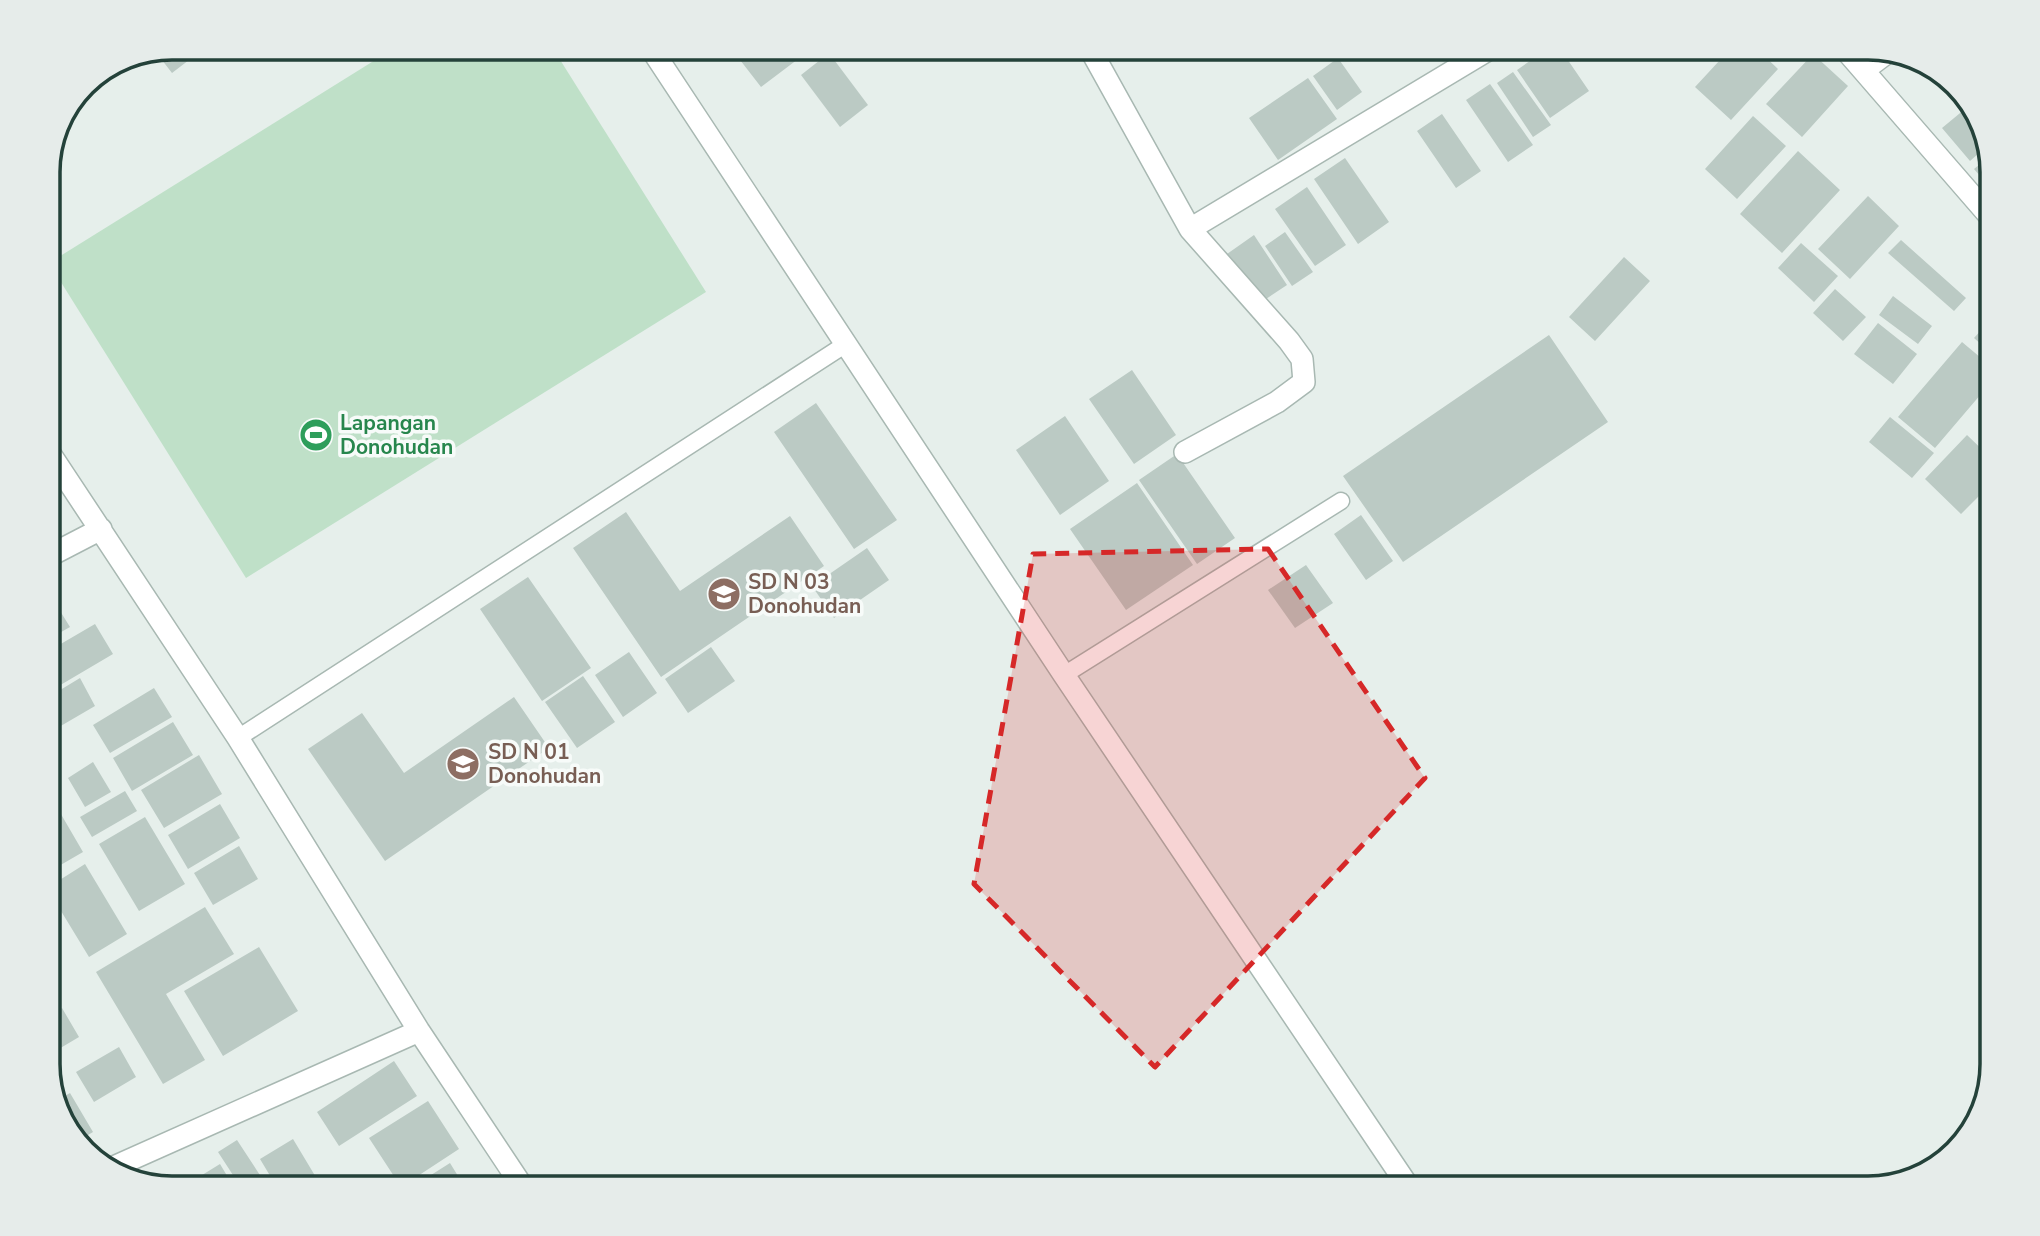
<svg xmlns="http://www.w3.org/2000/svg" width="2040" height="1236" font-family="'Nunito Sans',sans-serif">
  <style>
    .green { fill: #bfe0c8 }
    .building { fill: #bbcac4 }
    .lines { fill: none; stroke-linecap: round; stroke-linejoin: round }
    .lane-casing { stroke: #a8b8b2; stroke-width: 19 }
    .street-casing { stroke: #a8b8b2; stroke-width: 24 }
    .lane { stroke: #fff; stroke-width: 16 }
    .street { stroke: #fff; stroke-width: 21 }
    .marked { fill: #d62828; fill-opacity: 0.2; stroke: #d62828; stroke-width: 5; stroke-dasharray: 14 9; stroke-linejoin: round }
    .labels { text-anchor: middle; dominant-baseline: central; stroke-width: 7; stroke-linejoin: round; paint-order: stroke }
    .leisure-label { font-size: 21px; font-weight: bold; fill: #27864d; stroke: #f7fbf9; text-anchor: start }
    .education-label { font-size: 21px; font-weight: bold; fill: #785e54; stroke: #f7fbf9; text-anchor: start }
    .rim { fill: none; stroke: #24423a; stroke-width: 3.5 }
  </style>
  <rect width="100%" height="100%" fill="#e6efeb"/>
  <path class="green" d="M 396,47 L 552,47 L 706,292 L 246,578 L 49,263 Z"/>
  <path class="building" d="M 171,47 L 206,47 L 172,73 L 155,51 Z
    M 730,47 L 814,47 L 761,87 Z
    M 1403,47 L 1433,47 L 1412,61 Z
    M 1444,47 L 1467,47 L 1451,58 Z
    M 1550,47 L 1559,47 L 1589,91 L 1550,118 L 1517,70 Z
    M 1668,47 L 1695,47 L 1677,60 Z
    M 1732,47 L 1755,47 L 1778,69 L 1731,120 L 1695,87 Z
    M 829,53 L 868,105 L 840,127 L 801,75 Z
    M 1813,54 L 1848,86 L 1802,137 L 1766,104 Z
    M 1338,58 L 1362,92 L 1337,110 L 1313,76 Z
    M 1513,72 L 1551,125 L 1533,137 L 1497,83 Z
    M 1308,78 L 1337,119 L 1278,160 L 1249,118 Z
    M 1490,84 L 1533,145 L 1508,162 L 1466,100 Z
    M 1971,104 L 1976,109 L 1987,146 L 1970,161 L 1942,128 Z
    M 1442,114 L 1481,171 L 1456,188 L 1417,131 Z
    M 1753,116 L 1786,146 L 1737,199 L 1705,169 Z
    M 1798,151 L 1840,190 L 1782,253 L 1740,214 Z
    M 1990,156 L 1993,163 L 1993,191 L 1974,169 Z
    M 1345,158 L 1389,222 L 1358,244 L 1314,179 Z
    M 1307,187 L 1346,245 L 1315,266 L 1275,209 Z
    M 1868,196 L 1899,226 L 1850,279 L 1818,249 Z
    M 1285,232 L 1313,272 L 1292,286 L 1265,246 Z
    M 1254,235 L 1287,285 L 1260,303 L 1227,254 Z
    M 1901,240 L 1966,298 L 1954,311 L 1888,253 Z
    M 1801,243 L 1838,276 L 1814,302 L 1778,268 Z
    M 1624,257 L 1650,281 L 1595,341 L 1569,317 Z
    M 1835,289 L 1866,317 L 1843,341 L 1813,313 Z
    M 1893,296 L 1932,326 L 1918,344 L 1879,315 Z
    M 1993,317 L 1993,355 L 1974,338 Z
    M 1878,323 L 1917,354 L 1893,384 L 1854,354 Z
    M 1549,335 L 1608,422 L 1403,562 L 1343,476 Z
    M 1962,342 L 1993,368 L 1993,380 L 1935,448 L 1898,417 Z
    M 1132,370 L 1176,435 L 1134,464 L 1089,399 Z
    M 816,403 L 897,520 L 854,549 L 774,432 Z
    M 1065,416 L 1109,481 L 1060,515 L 1016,450 Z
    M 1890,417 L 1934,453 L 1912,478 L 1869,442 Z
    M 1967,435 L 1993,460 L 1993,482 L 1961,514 L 1925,479 Z
    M 1177,454 L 1235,538 L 1197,564 L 1139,480 Z
    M 1137,483 L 1193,565 L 1126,610 L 1070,529 Z
    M 626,512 L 680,591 L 790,516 L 824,566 L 661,677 L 573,548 Z
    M 1361,515 L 1393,561 L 1366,580 L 1334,534 Z
    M 867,548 L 889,580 L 834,618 L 812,586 Z
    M 1306,565 L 1333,603 L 1295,628 L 1268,590 Z
    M 528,577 L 591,668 L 542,701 L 480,609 Z
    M 47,590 L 70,627 L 47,640 Z
    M 95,624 L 113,654 L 52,690 L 47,682 L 47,652 Z
    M 711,647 L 735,681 L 688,713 L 665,679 Z
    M 629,652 L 657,693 L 623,717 L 595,675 Z
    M 583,676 L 615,722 L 577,748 L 545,702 Z
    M 80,678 L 95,706 L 47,734 L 47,698 Z
    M 154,688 L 172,717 L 110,753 L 93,725 Z
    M 514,697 L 549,748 L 385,861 L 308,749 L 362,713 L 404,773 Z
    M 173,722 L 193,755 L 132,791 L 113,758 Z
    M 199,755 L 222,794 L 164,828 L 141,790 Z
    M 93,762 L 111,792 L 85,807 L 68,778 Z
    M 125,791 L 137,811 L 92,837 L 80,817 Z
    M 51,797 L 83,852 L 52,870 L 47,862 L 47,799 Z
    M 220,804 L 240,838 L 188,869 L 168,835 Z
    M 145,817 L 185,884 L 139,911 L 99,844 Z
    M 239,846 L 258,879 L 213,905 L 194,873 Z
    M 85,864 L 127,934 L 89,957 L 47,888 Z
    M 205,907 L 234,954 L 166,994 L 205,1060 L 163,1084 L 96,972 Z
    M 259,947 L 298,1011 L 223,1056 L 184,991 Z
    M 62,1008 L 79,1037 L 47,1056 L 47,1016 Z
    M 119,1047 L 136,1077 L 94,1102 L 76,1072 Z
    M 394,1061 L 417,1096 L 339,1146 L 317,1112 Z
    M 70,1093 L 93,1132 L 78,1141 L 64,1127 L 56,1101 Z
    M 428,1101 L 459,1149 L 401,1187 L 369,1138 Z
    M 293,1139 L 317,1179 L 300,1189 L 278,1189 L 260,1159 Z
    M 237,1140 L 269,1189 L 242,1189 L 218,1152 Z
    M 450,1163 L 466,1189 L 409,1189 Z
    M 220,1164 L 235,1189 L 169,1188 L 192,1175 L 194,1180 Z"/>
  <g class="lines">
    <defs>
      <path id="lane" d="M 1064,675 L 1341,501
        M 238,738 L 846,344"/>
      <path id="street" d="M 650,47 L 1064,675 L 1410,1189
        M 1089,47 L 1190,229 L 1493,47
        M 1843,47 L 1993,220
        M 1864,70 L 1888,52
        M 47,449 L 238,738 L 419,1031 L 524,1189
        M 1185,452 L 1277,402 L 1304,382 L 1302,359 L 1289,341 L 1190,229
        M 47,557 L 101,529
        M 107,1170 L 419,1031"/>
    </defs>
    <use href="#lane" class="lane-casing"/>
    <use href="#street" class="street-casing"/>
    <use href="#lane" class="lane"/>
    <use href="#street" class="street"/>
  </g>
  <path class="marked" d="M 1268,549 L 1425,778 L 1155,1067 L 974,884 L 1033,554 Z"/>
  <defs>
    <symbol id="stadium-disc" viewBox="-11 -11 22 22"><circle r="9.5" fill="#2e9e5b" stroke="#f7fbf9"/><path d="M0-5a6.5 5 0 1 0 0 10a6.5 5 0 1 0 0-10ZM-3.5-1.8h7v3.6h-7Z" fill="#fff"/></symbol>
    <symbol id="school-disc" viewBox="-11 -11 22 22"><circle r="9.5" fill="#8d6e63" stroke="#f7fbf9"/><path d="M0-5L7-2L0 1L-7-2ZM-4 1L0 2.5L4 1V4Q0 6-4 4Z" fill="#fff"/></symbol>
  </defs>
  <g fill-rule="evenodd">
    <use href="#stadium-disc" x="297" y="416" width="38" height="38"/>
    <use href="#school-disc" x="705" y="575" width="38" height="38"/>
    <use href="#school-disc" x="444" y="745" width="38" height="38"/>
  </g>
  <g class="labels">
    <g class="leisure-label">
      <text x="340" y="423">Lapangan<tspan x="340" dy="24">Donohudan</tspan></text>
    </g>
    <g class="education-label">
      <text x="748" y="582">SD N 03<tspan x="748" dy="24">Donohudan</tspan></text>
      <text x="488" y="752">SD N 01<tspan x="488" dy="24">Donohudan</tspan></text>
    </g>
  </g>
  <path d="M0 0H2040V1236H0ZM172 60H1868A112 112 0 0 1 1980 172V1064A112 112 0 0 1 1868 1176H172A112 112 0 0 1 60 1064V172A112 112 0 0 1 172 60Z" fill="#e6ecea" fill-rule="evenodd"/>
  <path class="rim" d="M172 60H1868A112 112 0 0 1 1980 172V1064A112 112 0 0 1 1868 1176H172A112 112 0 0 1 60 1064V172A112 112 0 0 1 172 60Z"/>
</svg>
